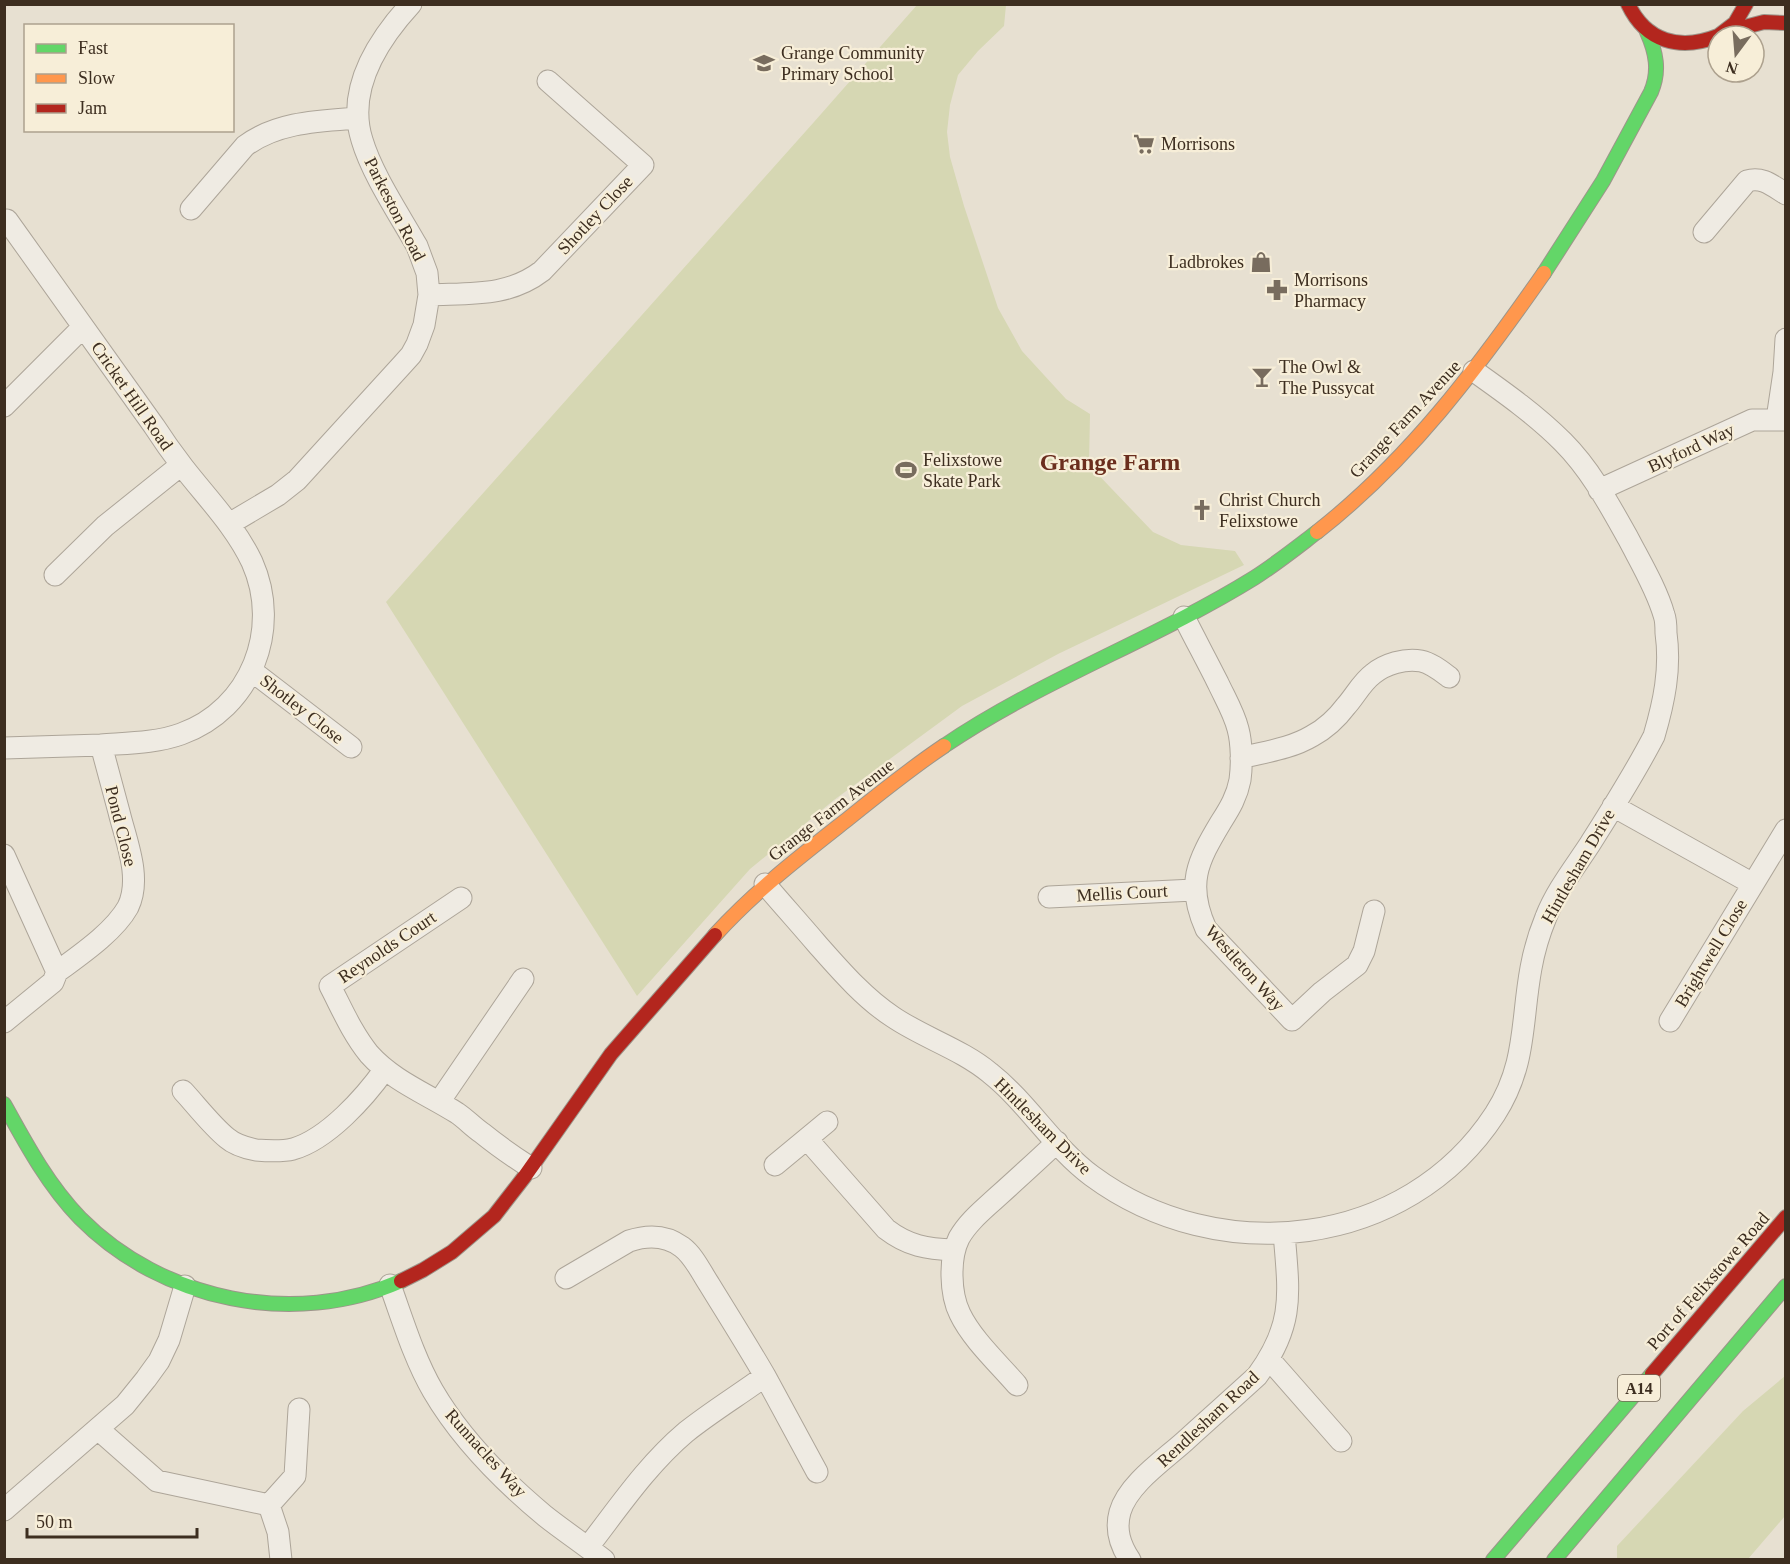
<svg xmlns="http://www.w3.org/2000/svg" width="1790" height="1564" font-family="Georgia,serif">
  <style>
    .green { fill: #d6d7b3 }
    .lines { fill: none; stroke-linecap: round; stroke-linejoin: round }
    .street-casing { stroke: #ada599; stroke-width: 23 }
    .fast-casing { stroke: #9c958a; stroke-width: 16 }
    .slow-casing { stroke: #9c958a; stroke-width: 16 }
    .jam-casing { stroke: #9c958a; stroke-width: 16 }
    .street { stroke: #efebe3; stroke-width: 21 }
    .fast { stroke: #63d668; stroke-width: 14 }
    .slow { stroke: #ff974d; stroke-width: 14 }
    .jam { stroke: #b3261e; stroke-width: 14 }
    .labels { text-anchor: middle; dominant-baseline: central; stroke-width: 4.5; stroke-linejoin: round; paint-order: stroke }
    .shield { fill: #f7eed8; stroke: #756857; stroke-width: 1.5 }
    .shield-label { font-size: 16px; font-weight: bold; fill: #3d2e20 }
    .poi-label { font-size: 18px; fill: #3d2e20; stroke: #f7eed8; text-anchor: start }
    .street-label { font-size: 18px; fill: #3d2e20; stroke: #f7eed8 }
    .district-label { font-size: 24px; font-weight: bold; fill: #6b2e1e; stroke: #f7eed8 }
  </style>
  <rect width="100%" height="100%" fill="#e7e0d1"/>
  <path class="green" d="M 917,5 L 1006,5 L 1004,26 L 978,51 L 958,75 L 950,105 L 947,132 L 950,157 L 964,206 L 998,308 L 1022,351 L 1066,399 L 1090,414 L 1089,465 L 1153,532 L 1181,545 L 1235,551 L 1244,565 L 1058,654 L 962,706 L 834,800 L 750,869 L 637,996 L 386,602 L 814,122 Z
    M 1785,1376 L 1785,1516 L 1748,1559 L 1617,1559 L 1617,1546 L 1743,1411 Z"/>
  <g class="lines">
    <defs>
      <path id="street" d="M 191,209 L 245,146 C 277,122 319,121 358,118
        M 7,220 C 56,288 105,357 154,426 C 163,440 173,454 183,467 C 207,498 235,526 252,562 C 282,629 251,709 181,734 C 156,743 128,743 101,745
        M 1704,232 L 1747,181 C 1762,176 1773,186 1786,194
        M 429,295 C 471,293 508,297 542,271 L 643,165 L 548,81
        M 4,406 L 83,327
        M 1777,419 L 1784,372 L 1786,339
        M 1599,490 L 1752,420 L 1786,420
        M 229,524 L 278,495 L 297,480 L 402,365 L 411,355 L 417,344 L 424,325 L 429,295 L 427,273 L 417,246 C 399,214 372,174 362,140 C 346,89 378,40 411,4
        M 55,575 L 105,526 L 181,465
        M 1184,617 C 1195,639 1207,661 1218,683 C 1225,698 1234,713 1238,729 C 1242,744 1242,765 1240,780 C 1237,796 1230,808 1221,822 C 1197,862 1186,884 1206,929 L 1292,1020 L 1322,992 L 1357,965 L 1364,951 L 1374,911
        M 252,671 L 351,747
        M 4,748 L 101,745 C 107,768 113,790 119,812 C 126,841 142,878 128,907 C 114,932 80,955 57,972
        M 1241,758 C 1264,752 1290,749 1312,736 C 1325,729 1337,718 1346,706 C 1355,696 1362,682 1373,674 C 1385,664 1405,658 1421,661 C 1431,663 1441,671 1449,677
        M 1613,806 L 1753,884
        M 4,855 L 57,972 L 53,982 L 4,1022
        M 765,884 C 782,904 800,924 817,944 C 840,970 864,998 893,1017 C 924,1038 961,1049 990,1073 C 1028,1103 1053,1147 1092,1176 C 1218,1269 1407,1249 1495,1114 C 1527,1064 1521,1022 1531,968 C 1534,951 1539,934 1546,917 C 1556,891 1575,867 1590,844 C 1612,809 1635,773 1654,736 C 1664,702 1671,669 1666,633 C 1666,627 1666,620 1664,615 C 1657,590 1641,563 1629,540 C 1610,506 1591,470 1563,442 C 1536,415 1505,393 1474,371
        M 1049,897 L 1194,890
        M 461,898 L 330,986 C 342,1009 352,1033 369,1054 C 393,1081 427,1094 457,1113 C 466,1119 473,1127 482,1133 C 498,1146 514,1157 531,1168
        M 1670,1021 L 1786,830
        M 183,1091 C 196,1105 212,1126 227,1138 C 235,1145 246,1148 256,1150 C 268,1151 281,1152 293,1149 C 328,1139 365,1097 385,1069
        M 439,1102 L 523,979
        M 807,1139 L 886,1229 C 908,1246 927,1249 954,1250
        M 775,1165 L 827,1122
        M 566,1278 L 629,1241 C 647,1235 666,1235 682,1247 C 694,1256 701,1272 709,1284 C 728,1315 747,1345 765,1376 C 739,1395 711,1412 686,1432 C 647,1465 619,1507 588,1547
        M 390,1285 C 403,1321 414,1358 433,1391 C 461,1439 503,1481 545,1516 C 564,1531 585,1545 604,1560
        M 1269,1359 L 1341,1441
        M 765,1376 L 817,1472
        M 1017,1385 C 998,1363 972,1339 960,1314 C 950,1294 949,1258 959,1238 C 968,1222 983,1210 996,1198 C 1016,1180 1037,1161 1057,1142
        M 98,1429 L 157,1481 L 269,1505 L 278,1532 L 281,1560
        M 269,1505 L 295,1476 L 299,1409
        M 4,1510 L 125,1405 L 146,1379 L 159,1361 L 169,1340 L 185,1286
        M 1130,1560 C 1120,1545 1115,1530 1120,1512 C 1128,1484 1164,1460 1185,1441 C 1209,1419 1233,1398 1257,1376 C 1295,1324 1289,1294 1284,1233"/>
      <path id="fast" d="M 1544,273 L 1603,181 L 1651,92 C 1660,71 1656,52 1647,32
        M 944,746 C 1041,680 1154,640 1254,578 C 1276,564 1296,548 1317,532
        M 4,1104 C 26,1144 48,1185 80,1218 C 162,1301 294,1328 401,1281
        M 1493,1560 L 1652,1374
        M 1554,1560 L 1786,1286"/>
      <path id="slow" d="M 1317,532 C 1409,460 1477,369 1544,273
        M 715,935 C 756,890 802,855 849,818 C 880,793 911,768 944,746"/>
      <path id="jam" d="M 1628,4 C 1646,42 1680,51 1718,36
        M 1726,32 L 1764,22 L 1786,23
        M 1718,36 L 1735,23 L 1746,4
        M 401,1281 L 423,1270 L 452,1252 L 494,1216 L 525,1176 L 611,1054 L 715,935
        M 1652,1374 L 1786,1217"/>
    </defs>
    <use href="#street" class="street-casing"/>
    <use href="#fast" class="fast-casing"/>
    <use href="#slow" class="slow-casing"/>
    <use href="#jam" class="jam-casing"/>
    <use href="#street" class="street"/>
    <use href="#fast" class="fast"/>
    <use href="#slow" class="slow"/>
    <use href="#jam" class="jam"/>
  </g>
  <defs>
    <symbol id="school-bare" viewBox="-9 -9 18 18"><path d="M0-5L7-2L0 1L-7-2ZM-4 1L0 2.5L4 1V4Q0 6-4 4Z" fill="#786c5e" stroke="#f7eed8" stroke-width="2.5" paint-order="stroke"/></symbol>
    <symbol id="supermarket-bare" viewBox="-9 -9 18 18"><path d="M-6-5.5h2.5l.6 2H6L4.5 2H-2.5L-4.4-4H-6ZM-1.5 3.2a1.3 1.3 0 1 0 .1 0ZM3 3.2a1.3 1.3 0 1 0 .1 0Z" fill="#786c5e" stroke="#f7eed8" stroke-width="2.5" paint-order="stroke"/></symbol>
    <symbol id="shop-bare" viewBox="-9 -9 18 18"><path d="M-5-2.5h2.3a2.7 3.5 0 0 1 5.4 0H5L5.5 6h-11ZM-1.5-2.5h3a1.5 2.3 0 0 0-3 0Z" fill="#786c5e" stroke="#f7eed8" stroke-width="2.5" paint-order="stroke"/></symbol>
    <symbol id="pharmacy-bare" viewBox="-9 -9 18 18"><path d="M-2-6h4v4h4v4h-4v4h-4v-4h-4v-4h4Z" fill="#786c5e" stroke="#f7eed8" stroke-width="2.5" paint-order="stroke"/></symbol>
    <symbol id="bar-bare" viewBox="-9 -9 18 18"><path d="M-6-5H6L.8 .8V4.5H3.5V6h-7V4.5H-.8V.8Z" fill="#786c5e" stroke="#f7eed8" stroke-width="2.5" paint-order="stroke"/></symbol>
    <symbol id="stadium-bare" viewBox="-9 -9 18 18"><path d="M0-5a6.5 5 0 1 0 0 10a6.5 5 0 1 0 0-10ZM-3.5-1.8h7v3.6h-7Z" fill="#786c5e" stroke="#f7eed8" stroke-width="2.5" paint-order="stroke"/></symbol>
    <symbol id="church-bare" viewBox="-9 -9 18 18"><path d="M-1.2-6h2.4v3.5h3.3v2.4h-3.3V6h-2.4V-.1h-3.3v-2.4h3.3Z" fill="#786c5e" stroke="#f7eed8" stroke-width="2.5" paint-order="stroke"/></symbol>
  </defs>
  <g fill-rule="evenodd">
    <use href="#school-bare" x="749" y="48" width="30" height="30"/>
    <use href="#supermarket-bare" x="1129" y="129" width="30" height="30"/>
    <use href="#shop-bare" x="1246" y="247" width="30" height="30"/>
    <use href="#pharmacy-bare" x="1262" y="275" width="30" height="30"/>
    <use href="#bar-bare" x="1247" y="362" width="30" height="30"/>
    <use href="#stadium-bare" x="891" y="455" width="30" height="30"/>
    <use href="#church-bare" x="1187" y="495" width="30" height="30"/>
  </g>
  <g class="labels">
    <rect class="shield" x="1618" y="1375" width="42" height="26" rx="4.5"/>
    <g class="shield-label">
      <text x="1639" y="1388">A14</text>
    </g>
    <g class="poi-label">
      <text x="781" y="53">Grange Community<tspan x="781" dy="21">Primary School</tspan></text>
      <text x="1161" y="144">Morrisons</text>
      <text x="1244" y="262" text-anchor="end">Ladbrokes</text>
      <text x="1294" y="280">Morrisons<tspan x="1294" dy="21">Pharmacy</tspan></text>
      <text x="1279" y="367">The Owl &amp;<tspan x="1279" dy="21">The Pussycat</tspan></text>
      <text x="923" y="460">Felixstowe<tspan x="923" dy="21">Skate Park</tspan></text>
      <text x="1219" y="500">Christ Church<tspan x="1219" dy="21">Felixstowe</tspan></text>
    </g>
    <g class="street-label">
      <text transform="translate(395 209) rotate(63)">Parkeston Road</text>
      <text transform="translate(595 215) rotate(-47)">Shotley Close</text>
      <text transform="translate(132 396) rotate(55)">Cricket Hill Road</text>
      <text transform="translate(1405 419) rotate(-47)">Grange Farm Avenue</text>
      <text transform="translate(1691 448) rotate(-25)">Blyford Way</text>
      <text transform="translate(302 709) rotate(38)">Shotley Close</text>
      <text transform="translate(831 810) rotate(-38)">Grange Farm Avenue</text>
      <text transform="translate(121 826) rotate(76)">Pond Close</text>
      <text transform="translate(1578 866) rotate(-60)">Hintlesham Drive</text>
      <text transform="translate(1122 893) rotate(-3)">Mellis Court</text>
      <text transform="translate(387 947) rotate(-34)">Reynolds Court</text>
      <text transform="translate(1711 953) rotate(-59)">Brightwell Close</text>
      <text transform="translate(1245 968) rotate(48)">Westleton Way</text>
      <text transform="translate(1043 1126) rotate(45)">Hintlesham Drive</text>
      <text transform="translate(1708 1281) rotate(-49)">Port of Felixstowe Road</text>
      <text transform="translate(1208 1419) rotate(-43)">Rendlesham Road</text>
      <text transform="translate(486 1453) rotate(48)">Runnacles Way</text>
    </g>
    <g class="district-label">
      <text x="1110" y="462">Grange Farm</text>
    </g>
  </g>
  <rect width="1790" height="1564" fill="none" stroke="#3d2e20" stroke-width="12"/>
  <rect x="24" y="24" width="210" height="108" fill="#f7eed8" stroke="#ada18e" stroke-width="1.5"/>
  <rect x="36" y="44" width="30" height="9" fill="#63d668" stroke="#ada18e" stroke-width="1.5"/>
  <text x="78" y="54" font-size="18" fill="#3d2e20">Fast</text>
  <rect x="36" y="74" width="30" height="9" fill="#ff974d" stroke="#ada18e" stroke-width="1.5"/>
  <text x="78" y="84" font-size="18" fill="#3d2e20">Slow</text>
  <rect x="36" y="104" width="30" height="9" fill="#b3261e" stroke="#ada18e" stroke-width="1.5"/>
  <text x="78" y="114" font-size="18" fill="#3d2e20">Jam</text>
  <g transform="translate(1736 54) rotate(196)"><circle r="28" fill="#f7eed8" stroke="#ada18e" stroke-width="1.5"/>
  <path d="M0-4.5L10 22L0 15L-10 22Z" fill="#786c5e"/>
  <text y="-9" font-size="16" font-weight="bold" text-anchor="middle" fill="#3d2e20">N</text>
  </g>
  <path d="M27 1528v9h170v-9" fill="none" stroke="#3d2e20" stroke-width="3"/>
  <text x="36" y="1528" font-size="18" fill="#3d2e20" stroke="#f7eed8" stroke-width="4.5" paint-order="stroke">50 m</text>
</svg>
